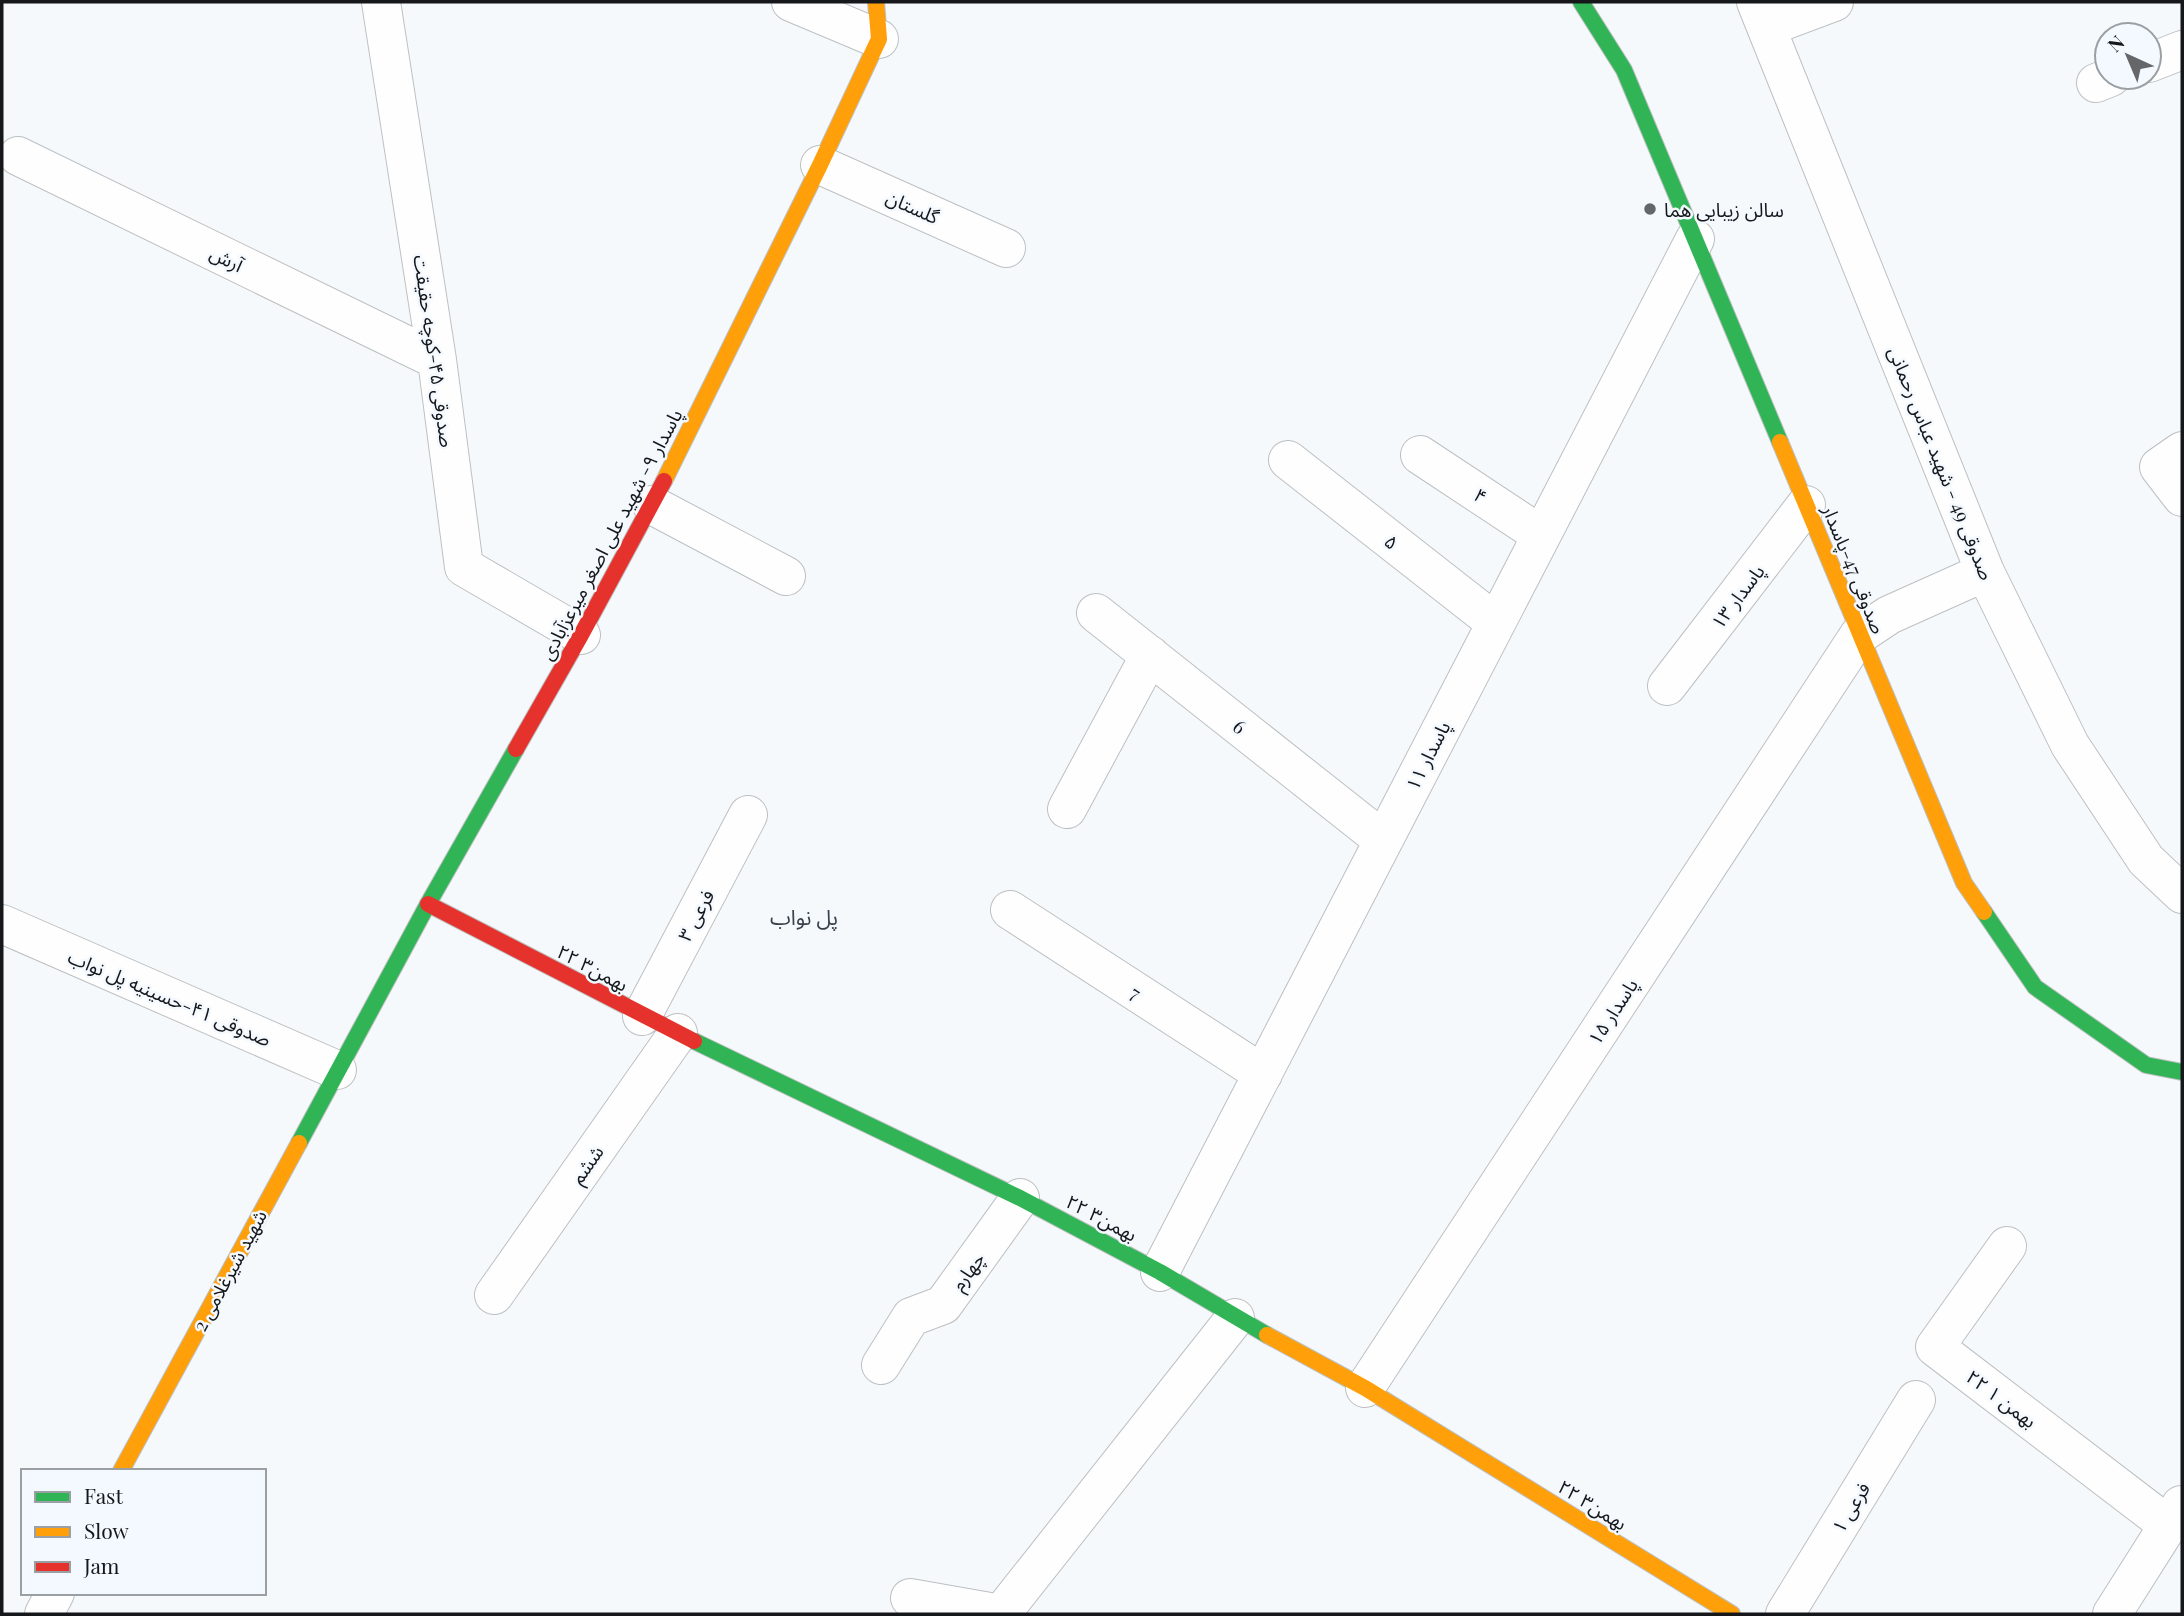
<svg xmlns="http://www.w3.org/2000/svg" width="2184" height="1616" font-family="'Playfair Display','Noto Sans Arabic',serif">
  <style>
    .lines { fill: none; stroke-linecap: round; stroke-linejoin: round }
    .street-casing { stroke: #bdc0c2; stroke-width: 40 }
    .fast-casing { stroke: #bdc0c2; stroke-width: 18 }
    .slow-casing { stroke: #bdc0c2; stroke-width: 18 }
    .jam-casing { stroke: #bdc0c2; stroke-width: 18 }
    .street { stroke: #fefefe; stroke-width: 38 }
    .fast { stroke: #30b455; stroke-width: 16 }
    .slow { stroke: #ff9f0a; stroke-width: 16 }
    .jam { stroke: #e5322d; stroke-width: 16 }
    .poi-dot { fill: #646669; stroke: #f3f9fe; stroke-width: 2.5 }
    .labels { text-anchor: middle; dominant-baseline: central; stroke-width: 5; stroke-linejoin: round; paint-order: stroke }
    .street-label { font-size: 19px; fill: #15171a; stroke: #f3f9fe }
    .poi-label { font-size: 19px; fill: #15171a; stroke: #f3f9fe; text-anchor: start }
    .neighbourhood-label { font-size: 21px; fill: #3b4146; stroke: #f3f9fe }
  </style>
  <rect width="100%" height="100%" fill="#f6f9fb"/>
  <g class="lines">
    <defs>
      <path id="street" d="M 381,2 L 437,360 L 464,567 L 581,635
        M 791,2 L 879,39
        M 1756,2 L 1985,572 L 2070,745 L 2146,860 L 2182,894
        M 1767,27 L 1834,2
        M 2149,63 L 2182,50
        M 2096,83 L 2111,77
        M 18,156 L 437,360
        M 820,165 L 1006,248
        M 2182,451 L 2159,467 L 2182,497
        M 1420,455 L 1541,535
        M 1288,460 L 1496,623
        M 652,505 L 786,576
        M 1096,613 L 1383,840
        M 1667,686 L 1806,505
        M 1067,809 L 1150,655
        M 1010,910 L 1263,1074
        M 2,924 L 337,1070
        M 642,1016 L 748,815
        M 2007,1246 L 1935,1347 L 2168,1525
        M 1160,1272 L 1695,239
        M 494,1295 L 678,1033
        M 881,1365 L 911,1317 L 943,1305 L 1020,1198
        M 1365,1388 L 1859,635 L 1889,615 L 1985,572
        M 910,1598 L 1001,1614
        M 44,1614 L 55,1593
        M 1001,1614 L 1235,1318
        M 1785,1614 L 1916,1400
        M 2112,1614 L 2181,1505"/>
      <path id="fast" d="M 1581,2 L 1624,70 L 1780,442
        M 1984,912 L 2035,987 L 2146,1065 L 2182,1072
        M 694,1041 L 1020,1198 L 1160,1272 L 1267,1335
        M 299,1143 L 428,904 L 516,749"/>
      <path id="slow" d="M 1780,442 L 1964,883 L 1984,912
        M 664,481 L 820,165 L 879,39 L 876,2
        M 1267,1335 L 1365,1388 L 1732,1614
        M 121,1471 L 299,1143"/>
      <path id="jam" d="M 516,749 L 581,635 L 664,481
        M 428,904 L 694,1041"/>
    </defs>
    <use href="#street" class="street-casing"/>
    <use href="#fast" class="fast-casing"/>
    <use href="#slow" class="slow-casing"/>
    <use href="#jam" class="jam-casing"/>
    <use href="#street" class="street"/>
    <use href="#fast" class="fast"/>
    <use href="#slow" class="slow"/>
    <use href="#jam" class="jam"/>
  </g>
  <circle class="poi-dot" cx="1650" cy="209" r="7"/>
  <g class="labels">
    <g class="street-label">
      <text transform="translate(913 206) rotate(24)">گلستان</text>
      <text transform="translate(227 258) rotate(26)">آرش</text>
      <text transform="translate(435 351) rotate(82)">صدوقی ۴۵-کوچه حقیقت</text>
      <text transform="translate(1942 463) rotate(68)">صدوقی 49 - شهید عباس رحمانی</text>
      <text transform="translate(1481 495) rotate(34)">۴</text>
      <text transform="translate(610 534) rotate(-62)">پاسدار ۹- شهید علی اصغر میرعزآبادی</text>
      <text transform="translate(1392 541) rotate(38)">۵</text>
      <text transform="translate(1855 569) rotate(68)">صدوقی 47-پاسدار</text>
      <text transform="translate(1737 596) rotate(-53)">پاسدار ۱۳</text>
      <text transform="translate(1240 726) rotate(38)">6</text>
      <text transform="translate(1427 755) rotate(-63)">پاسدار ۱۱</text>
      <text transform="translate(695 915) rotate(-62)">فرعی ۳</text>
      <text transform="translate(593 967) rotate(28)">۲۲ بهمن۳</text>
      <text transform="translate(1136 992) rotate(33)">7</text>
      <text transform="translate(170 997) rotate(23)">صدوقی ۴۱-حسینیه پل نواب</text>
      <text transform="translate(1612 1011) rotate(-57)">پاسدار ۱۵</text>
      <text transform="translate(586 1164) rotate(-55)">ششم</text>
      <text transform="translate(1102 1217) rotate(28)">۲۲ بهمن۳</text>
      <text transform="translate(229 1270) rotate(-62)">شهید شیرغلامی 2</text>
      <text transform="translate(967 1271) rotate(-54)">چهارم</text>
      <text transform="translate(2002 1398) rotate(37)">۲۲ بهمن ۱</text>
      <text transform="translate(1593 1504) rotate(32)">۲۲ بهمن۳</text>
      <text transform="translate(1850 1507) rotate(-59)">فرعی ۱</text>
    </g>
    <g class="poi-label">
      <text x="1664" y="209">سالن زیبایی هما</text>
    </g>
    <g class="neighbourhood-label">
      <text x="804" y="916">پل نواب</text>
    </g>
  </g>
  <rect width="2184" height="1616" fill="none" stroke="#15171a" stroke-width="7"/>
  <rect x="21" y="1469" width="245" height="126" fill="#f3f9fe" stroke="#9a9fa3" stroke-width="2"/>
  <rect x="35" y="1492" width="35" height="10" fill="#30b455" stroke="#9a9fa3" stroke-width="2"/>
  <text x="84" y="1504" font-size="21" fill="#15171a">Fast</text>
  <rect x="35" y="1527" width="35" height="10" fill="#ff9f0a" stroke="#9a9fa3" stroke-width="2"/>
  <text x="84" y="1539" font-size="21" fill="#15171a">Slow</text>
  <rect x="35" y="1562" width="35" height="10" fill="#e5322d" stroke="#9a9fa3" stroke-width="2"/>
  <text x="84" y="1574" font-size="21" fill="#15171a">Jam</text>
  <g transform="translate(2128 56) rotate(316)"><circle r="33" fill="#f3f9fe" stroke="#9a9fa3" stroke-width="2"/>
  <path d="M0-5L12 26L0 18L-12 26Z" fill="#646669"/>
  <text y="-10" font-size="19" font-weight="bold" text-anchor="middle" fill="#15171a">N</text>
  </g>
</svg>
